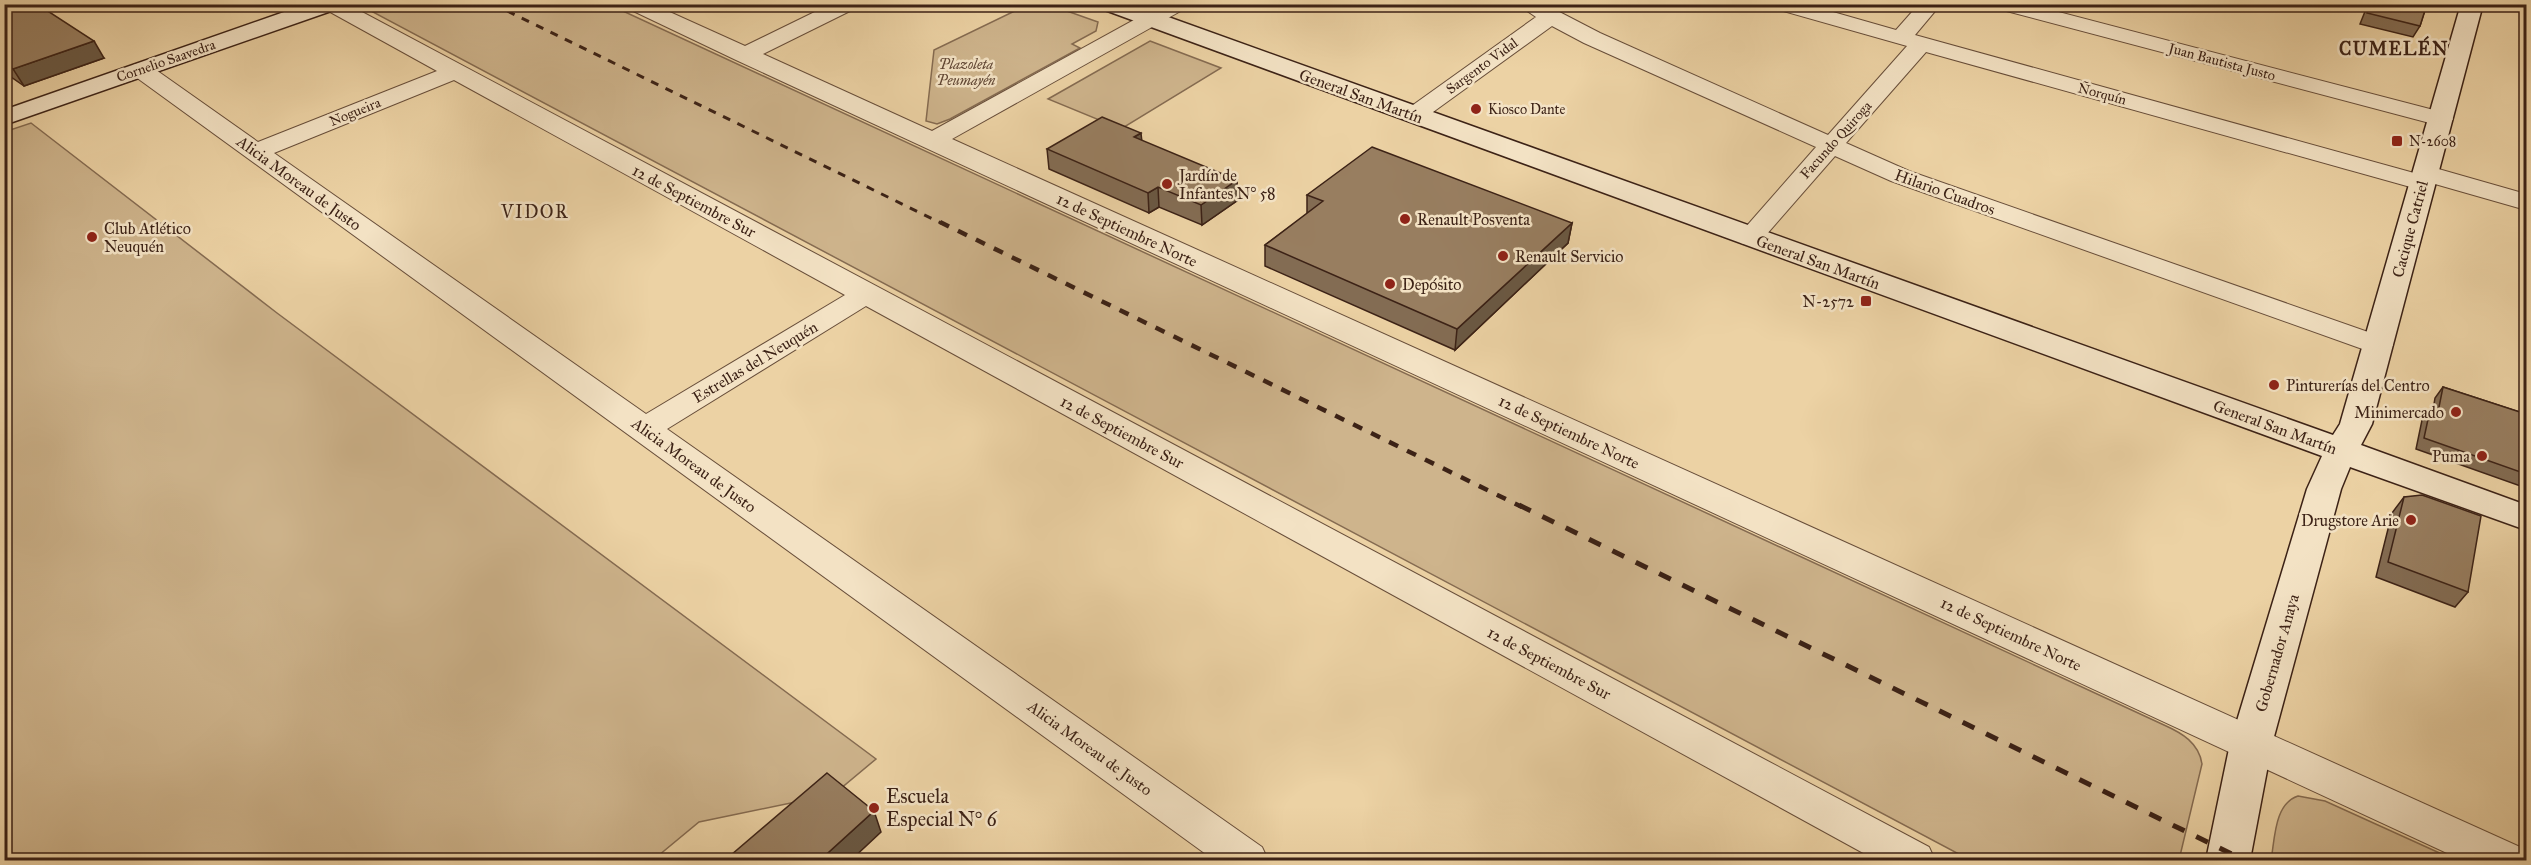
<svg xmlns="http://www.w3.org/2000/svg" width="2531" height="865" font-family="'IM FELL Great Primer',serif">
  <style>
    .green { fill: #ceb48c; stroke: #856b51; stroke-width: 1.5 }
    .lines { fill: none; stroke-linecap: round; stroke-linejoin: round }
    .street-casing { stroke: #684e3a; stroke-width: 2 }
    .secondary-casing { stroke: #3c2216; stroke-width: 3 }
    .street { fill: #f3e2c4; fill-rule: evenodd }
    .secondary { fill: #f3e2c4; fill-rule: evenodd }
    .rail-far2 { stroke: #3c2216; stroke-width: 3; stroke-dasharray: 8 8; stroke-linecap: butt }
    .rail-far1 { stroke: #3c2216; stroke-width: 4.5; stroke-dasharray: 10 10; stroke-linecap: butt }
    .rail { stroke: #3c2216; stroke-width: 5; stroke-dasharray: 13 13; stroke-linecap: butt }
    .wall { fill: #836c53; stroke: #3c2216; stroke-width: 1.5 }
    .shaded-wall { fill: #6a5843; stroke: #3c2216; stroke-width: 1.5 }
    .building { fill: #987e60; stroke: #3c2216; stroke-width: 1.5 }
    .poi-dot { fill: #8f2418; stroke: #f3e2c4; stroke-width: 2 }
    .labels { text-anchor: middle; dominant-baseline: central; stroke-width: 5; stroke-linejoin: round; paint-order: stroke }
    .far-street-label { font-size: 14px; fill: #3c2216; stroke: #f3e2c4 }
    .far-park-label { font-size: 14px; font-style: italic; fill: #604634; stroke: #f3e2c4 }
    .far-poi-label { font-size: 14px; fill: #3c2216; stroke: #f3e2c4; text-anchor: start }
    .street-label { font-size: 16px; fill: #3c2216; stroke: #f3e2c4 }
    .poi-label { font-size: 16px; fill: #3c2216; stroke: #f3e2c4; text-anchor: start }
    .far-district-label { font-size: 18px; font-weight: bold; letter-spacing: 1.5px; fill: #3c2216; stroke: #f3e2c4 }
    .neighbourhood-label { font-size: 18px; letter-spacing: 1.5px; fill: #3c2216; stroke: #f3e2c4 }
    .near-poi-label { font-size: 20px; fill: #3c2216; stroke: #f3e2c4; text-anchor: start }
  </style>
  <rect width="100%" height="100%" fill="#ecd2a4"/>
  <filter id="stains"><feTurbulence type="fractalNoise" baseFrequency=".00333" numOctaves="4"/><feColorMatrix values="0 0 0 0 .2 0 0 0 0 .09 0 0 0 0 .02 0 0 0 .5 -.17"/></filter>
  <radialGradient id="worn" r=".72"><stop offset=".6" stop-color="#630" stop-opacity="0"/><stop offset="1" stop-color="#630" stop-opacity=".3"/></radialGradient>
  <path class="green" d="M 1029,4 L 1050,5 L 1098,22 L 1096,31 L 1072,44 L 1080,48 L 950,119 L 937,124 L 926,121 L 934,50 Z
    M 364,5 L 610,5 L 2164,725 C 2182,733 2199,743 2202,764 L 2179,860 L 1970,860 L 369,10 Z
    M 1150,41 L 1221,68 L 1121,129 L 1048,99 Z
    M 31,123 L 277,313 L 876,759 L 834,794 L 699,822 L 653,860 L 5,860 L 4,132 Z
    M 2298,796 L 2325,801 L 2455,860 L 2271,860 C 2275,839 2274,804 2298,796 Z"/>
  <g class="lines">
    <defs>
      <path id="street" d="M 320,4 L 347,4 L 1929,847 L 1935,860 L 1876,860 L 866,306 L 667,429 L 1262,847 L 1268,860 L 1214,860 L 133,75 L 130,70 L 133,65 L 141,63 L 149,65 L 258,142 L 437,71 L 323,8 ZM 454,80 L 845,295 L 646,414 L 274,153 Z
        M 624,4 L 652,4 L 745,46 L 831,4 L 859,4 L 856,8 L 763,54 L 932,131 L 1163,4 L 1189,4 L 1186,8 L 952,139 L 2520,847 L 2526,860 L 2462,860 L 736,60 L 627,8 Z
        M 1517,4 L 1544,4 L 1600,33 L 1828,135 L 1907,46 L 1773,8 L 1770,4 L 1805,4 L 1896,30 L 1919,4 L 1941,4 L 1915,35 L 2414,173 L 2417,168 L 2426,165 L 2435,168 L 2526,194 L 2526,210 L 2435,184 L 2432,188 L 2423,191 L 2414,188 L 1926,52 L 1846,143 L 1909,171 L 2388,339 L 2393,345 L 2388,351 L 2378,354 L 2368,351 L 1891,181 L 1835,156 L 1759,243 L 1750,245 L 1741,243 L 1737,237 L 1816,147 L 1584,43 L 1552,26 L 1422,120 L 1414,122 L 1406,120 L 1402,115 L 1406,110 L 1536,17 Z
        M 1992,4 L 2028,4 L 2449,114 L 2453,119 L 2449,124 L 2441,126 L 1995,8 Z"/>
      <path id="secondary" d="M 307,4 L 340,4 L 337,9 L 4,125 L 4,110 Z
        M 1099,4 L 1132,4 L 2333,435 L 2340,424 L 2461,4 L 2483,4 L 2372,424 L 2361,445 L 2526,505 L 2526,530 L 2350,467 L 2341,489 L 2272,744 L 2250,860 L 2206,860 L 2230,744 L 2307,489 L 2322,456 L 1102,9 Z"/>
    </defs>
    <use href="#street" class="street-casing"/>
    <use href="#secondary" class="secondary-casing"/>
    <use href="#street" class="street"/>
    <use href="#secondary" class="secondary"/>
    <path class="rail-far2" d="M 493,4 L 943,224"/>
    <path class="rail-far1" d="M 940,222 L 1522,507"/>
    <path class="rail" d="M 1519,505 L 2244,860"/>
  </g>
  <path class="wall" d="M 4,4 L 104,58 L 24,86 L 4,72 Z
    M 2368,4 L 2427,4 L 2420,26 L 2413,37 L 2360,24 Z
    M 1142,141 L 1238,200 L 1202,225 L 1159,207 L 1149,213 L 1049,169 L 1047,149 Z
    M 1307,195 L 1572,223 L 1568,243 L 1455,350 L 1265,266 L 1265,245 L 1307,214 Z
    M 2443,387 L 2526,414 L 2526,488 L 2416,449 L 2422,420 L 2430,410 L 2433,410 L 2435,398 Z
    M 2404,497 L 2468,592 L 2455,607 L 2376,577 L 2392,513 Z"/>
  <path class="shaded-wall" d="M 94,41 L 104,58 L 24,86 L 13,69 Z
    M 1141,133 L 1143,152 L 1134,137 Z
    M 1237,180 L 1238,200 L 1202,225 L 1201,205 Z
    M 1158,187 L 1159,207 L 1149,213 L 1148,193 Z
    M 1572,223 L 1568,243 L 1455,350 L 1457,329 Z
    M 874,811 L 881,832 L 850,861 L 819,861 Z"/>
  <path class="building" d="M 4,4 L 37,4 L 94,41 L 13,69 L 4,63 Z
    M 2370,4 L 2427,4 L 2420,26 L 2367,13 Z
    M 1102,117 L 1141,133 L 1134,137 L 1237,180 L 1201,205 L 1158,187 L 1148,193 L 1047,149 Z
    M 1372,147 L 1572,223 L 1457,329 L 1265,245 L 1323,201 L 1307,195 Z
    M 2443,387 L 2526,414 L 2526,474 L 2424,438 L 2430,410 L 2438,412 Z
    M 2422,495 L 2481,516 L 2468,592 L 2388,562 L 2404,497 Z
    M 827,773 L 874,811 L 819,861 L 724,861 Z"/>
  <g class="poi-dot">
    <circle cx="1476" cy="109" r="6"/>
    <rect x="2391" y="135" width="12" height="12" rx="3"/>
    <circle cx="1167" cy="184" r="6"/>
    <circle cx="1405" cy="219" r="6"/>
    <circle cx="92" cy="237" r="6"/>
    <circle cx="1503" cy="256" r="6"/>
    <circle cx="1390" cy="284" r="6"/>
    <rect x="1860" y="295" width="12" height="12" rx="3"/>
    <circle cx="2274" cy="385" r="6"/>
    <circle cx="2456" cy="412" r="6"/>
    <circle cx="2482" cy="456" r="6"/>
    <circle cx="2411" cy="520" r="6"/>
    <circle cx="874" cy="808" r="6"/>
  </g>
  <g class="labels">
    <g class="far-street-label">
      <text transform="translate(166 61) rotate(-19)">Cornelio Saavedra</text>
      <text transform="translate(2222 62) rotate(15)">Juan Bautista Justo</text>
      <text transform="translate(1482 66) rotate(-36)">Sargento Vidal</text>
      <text transform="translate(2102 94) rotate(15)">Ñorquín</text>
      <text transform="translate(355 112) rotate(-22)">Nogueira</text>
      <text transform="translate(1836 140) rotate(-48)">Facundo Quiroga</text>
    </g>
    <g class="far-park-label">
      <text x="966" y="64">Plazoleta<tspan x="966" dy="16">Peumayén</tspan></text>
    </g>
    <g class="far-poi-label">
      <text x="1488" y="109">Kiosco Dante</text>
      <text x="2409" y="141">N-2608</text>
    </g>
    <g class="street-label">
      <text transform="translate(1361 96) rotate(20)">General San Martín</text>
      <text transform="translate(299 183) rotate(36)">Alicia Moreau de Justo</text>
      <text transform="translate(1945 192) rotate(20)">Hilario Cuadros</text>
      <text transform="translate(694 201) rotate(28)">12 de Septiembre Sur</text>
      <text transform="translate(2410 229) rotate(-75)">Cacique Catriel</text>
      <text transform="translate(1127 230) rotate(25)">12 de Septiembre Norte</text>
      <text transform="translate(1818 262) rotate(20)">General San Martín</text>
      <text transform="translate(755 362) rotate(-31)">Estrellas del Neuquén</text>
      <text transform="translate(2275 427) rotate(20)">General San Martín</text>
      <text transform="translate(1122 432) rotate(28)">12 de Septiembre Sur</text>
      <text transform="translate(1569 432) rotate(25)">12 de Septiembre Norte</text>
      <text transform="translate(694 465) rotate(36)">Alicia Moreau de Justo</text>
      <text transform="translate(2011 634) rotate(25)">12 de Septiembre Norte</text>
      <text transform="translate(2277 653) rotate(-74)">Gobernador Anaya</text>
      <text transform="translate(1549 663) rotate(28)">12 de Septiembre Sur</text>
      <text transform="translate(1090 748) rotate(36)">Alicia Moreau de Justo</text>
    </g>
    <g class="poi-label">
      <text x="1179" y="175">Jardín de<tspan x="1179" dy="18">Infantes N° 58</tspan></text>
      <text x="1417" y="219">Renault Posventa</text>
      <text x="104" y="228">Club Atlético<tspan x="104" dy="18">Neuquén</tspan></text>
      <text x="1515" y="256">Renault Servicio</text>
      <text x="1402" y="284">Depósito</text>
      <text x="1854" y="301" text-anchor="end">N-2572</text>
      <text x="2286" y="385">Pinturerías del Centro</text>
      <text x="2444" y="412" text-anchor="end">Minimercado</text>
      <text x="2470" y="456" text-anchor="end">Puma</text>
      <text x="2399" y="520" text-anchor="end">Drugstore Arie</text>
    </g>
    <g class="far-district-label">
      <text x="2394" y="49">CUMELÉN</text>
    </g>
    <g class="neighbourhood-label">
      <text x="535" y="212">VIDOR</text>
    </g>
    <g class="near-poi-label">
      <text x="886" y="796">Escuela<tspan x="886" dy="23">Especial N° 6</tspan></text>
    </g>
  </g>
  <rect width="2531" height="865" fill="none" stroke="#ecd2a4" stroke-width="24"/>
  <rect x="6" y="6" width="2519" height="853" fill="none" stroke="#3c2216" stroke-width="3"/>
  <rect x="12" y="12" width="2507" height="841" fill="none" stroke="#3c2216" stroke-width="1.5"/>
  <rect width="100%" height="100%" filter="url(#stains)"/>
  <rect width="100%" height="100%" fill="url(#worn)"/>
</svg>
